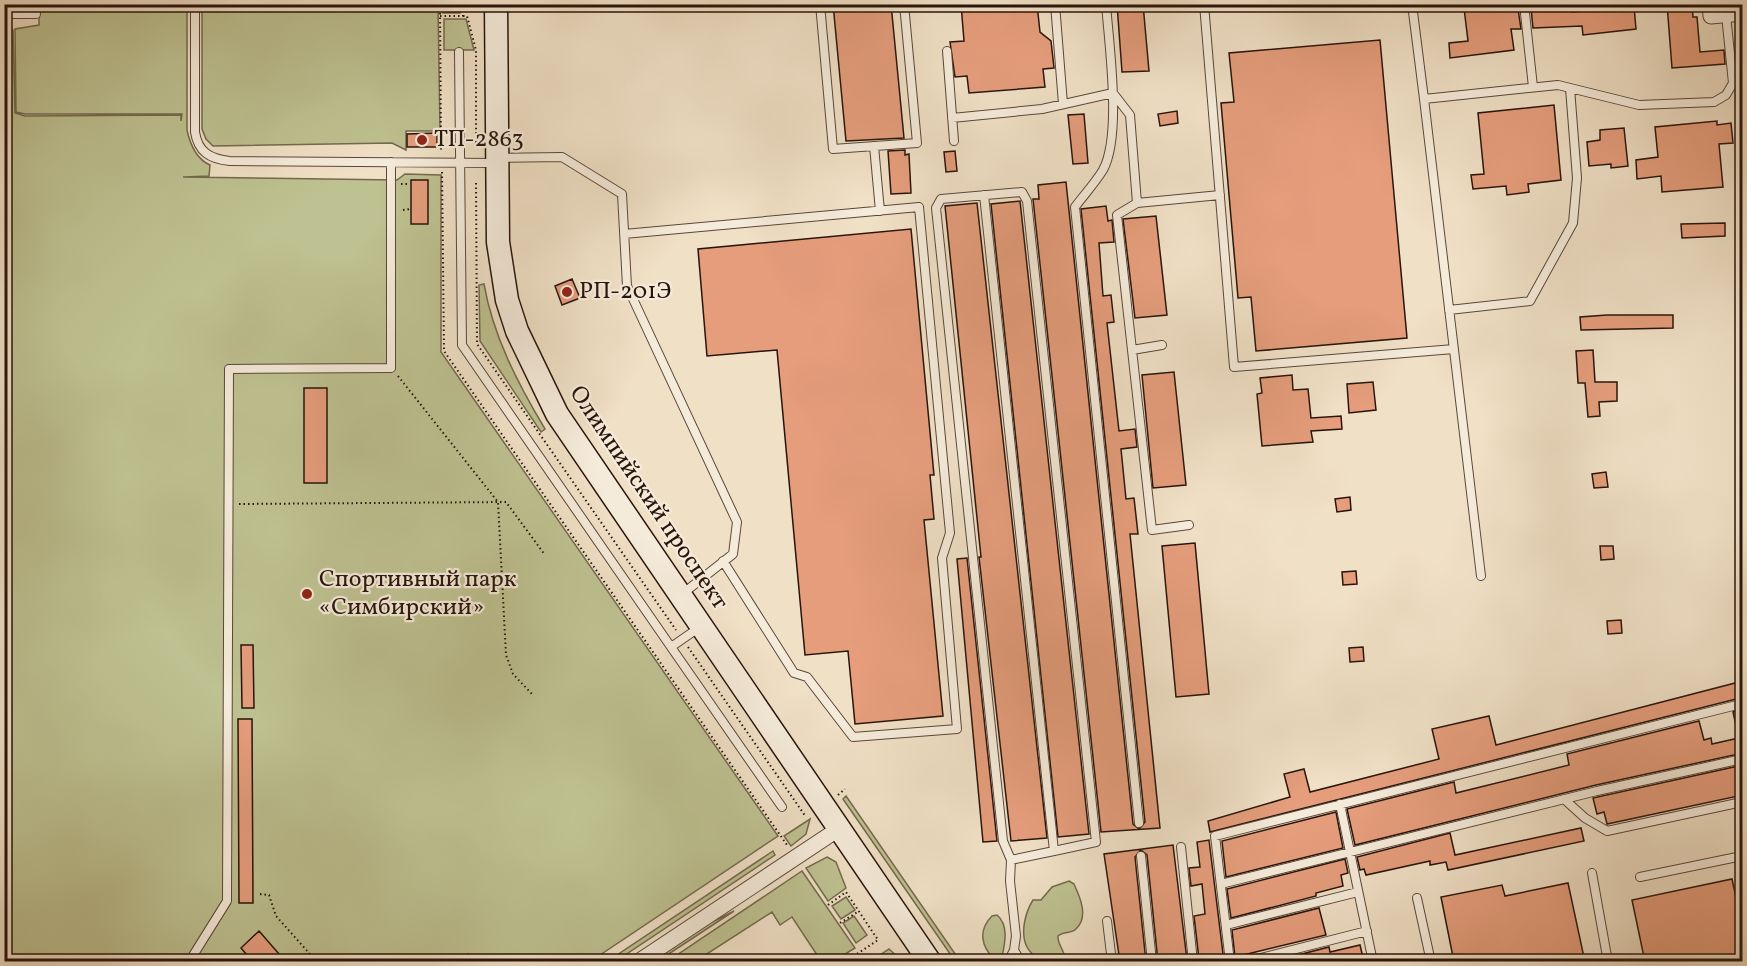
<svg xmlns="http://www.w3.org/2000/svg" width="1747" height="966" font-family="Vollkorn,serif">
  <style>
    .green { fill: #bec191; stroke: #736a4e; stroke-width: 1.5 }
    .building { fill: #e59d7c; stroke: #28140c; stroke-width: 1.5 }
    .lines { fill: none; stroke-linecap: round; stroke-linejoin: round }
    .lane-casing { stroke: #5a473a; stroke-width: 10 }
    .street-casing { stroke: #5a473a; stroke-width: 17 }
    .secondary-casing { stroke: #28140c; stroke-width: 25 }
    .path { stroke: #28140c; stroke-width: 2; stroke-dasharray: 1.5 3; stroke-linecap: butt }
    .lane { stroke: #f5ebda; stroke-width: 8 }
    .street { stroke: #f5ebda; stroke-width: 15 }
    .secondary { stroke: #f5ebda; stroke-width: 22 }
    .poi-dot { fill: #8f2418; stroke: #f5ebda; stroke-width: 2 }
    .labels { text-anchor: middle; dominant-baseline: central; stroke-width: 4.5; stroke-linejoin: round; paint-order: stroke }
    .poi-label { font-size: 24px; fill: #28140c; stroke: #f5ebda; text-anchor: start }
    .street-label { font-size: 24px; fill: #28140c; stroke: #f5ebda }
  </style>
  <rect width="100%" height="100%" fill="#f0e0c6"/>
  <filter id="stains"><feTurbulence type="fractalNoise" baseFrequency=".00333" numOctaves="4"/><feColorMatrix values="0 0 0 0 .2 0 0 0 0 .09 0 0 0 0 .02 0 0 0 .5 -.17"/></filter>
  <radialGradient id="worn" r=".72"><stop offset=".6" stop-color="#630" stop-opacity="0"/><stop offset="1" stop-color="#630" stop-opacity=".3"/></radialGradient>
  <path class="green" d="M 5,5 L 7,5 L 7,24 L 13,30 L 15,113 L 25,116 L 181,115 L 181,121 L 182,114 L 25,114 L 16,112 L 15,29 L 39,25 L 39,5 L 187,5 L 187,130 C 190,144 196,159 210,165 L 209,176 L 183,177 L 397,180 L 405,174 L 441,175 L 441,352 L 778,836 L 591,961 L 5,962 Z
    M 202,5 L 438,5 L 440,131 L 406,131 L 406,150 L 392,143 L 213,146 L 206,139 L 202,129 Z
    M 443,5 L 460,5 L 460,13 L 443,13 Z
    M 444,19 L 466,19 L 474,50 L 444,50 Z
    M 484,284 C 493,336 518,384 545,429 L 541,432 L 480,341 L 479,285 Z
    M 846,796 L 960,961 L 955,961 L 843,799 Z
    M 810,819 L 806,834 L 791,846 L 784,836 Z
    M 773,851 L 775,855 L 616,961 L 608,961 Z
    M 827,857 L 836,862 L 846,888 L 828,901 L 806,868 Z
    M 802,871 L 855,948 L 834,961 L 821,961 L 792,917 L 780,925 L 772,912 L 696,961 L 668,961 Z
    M 1069,881 L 1074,884 C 1080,897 1089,917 1076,929 C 1071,934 1064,931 1058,936 C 1057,946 1067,951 1064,961 L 1038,961 C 1035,956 1030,953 1027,947 C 1020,933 1025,913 1033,900 L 1041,900 L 1052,887 Z
    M 846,897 L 855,910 L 841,919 L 832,906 Z
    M 734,911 L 658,961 L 650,962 L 700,928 Z
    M 997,915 C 1009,925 1005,943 1002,957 L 994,959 C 981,946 978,930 992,916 Z
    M 854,916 L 867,935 L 856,943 L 843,923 Z
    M 889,949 L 902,961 L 871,961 Z"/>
  <path class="building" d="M 833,4 L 891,4 L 904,138 L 846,141 Z
    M 961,4 L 1037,4 L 1040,32 L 1051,41 L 1054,68 L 1043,69 L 1045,87 L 969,93 L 967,76 L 955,77 L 950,42 L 964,41 Z
    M 1117,4 L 1143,4 L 1149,71 L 1122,72 Z
    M 1493,4 L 1516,4 L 1518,9 L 1521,29 L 1511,29 L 1514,50 L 1450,58 L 1449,43 L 1468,41 L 1464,8 Z
    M 1667,4 L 1692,4 L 1693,17 L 1697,17 L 1700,52 L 1724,50 L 1725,64 L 1672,68 Z
    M 1572,6 L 1572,12 L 1634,6 L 1636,29 L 1583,35 L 1582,26 L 1533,28 L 1531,8 Z
    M 1380,40 L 1407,338 L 1256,351 L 1251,297 L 1238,298 L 1221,103 L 1234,102 L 1229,53 Z
    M 1743,48 L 1743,62 L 1737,63 L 1736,49 Z
    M 1554,105 L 1561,180 L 1528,184 L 1529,192 L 1507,195 L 1506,186 L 1473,189 L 1471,175 L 1484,174 L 1478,113 Z
    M 1177,111 L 1178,123 L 1160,126 L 1158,114 Z
    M 1084,114 L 1088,163 L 1073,164 L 1068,115 Z
    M 1717,121 L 1717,125 L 1731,123 L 1733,143 L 1719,144 L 1723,187 L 1662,192 L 1661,176 L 1637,179 L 1636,160 L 1658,157 L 1655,127 Z
    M 1624,128 L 1628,166 L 1611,168 L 1611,164 L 1589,166 L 1587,142 L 1600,140 L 1600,130 Z
    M 437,133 L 437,147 L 407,147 L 407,134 Z
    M 905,150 L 905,155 L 909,154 L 911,193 L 891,194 L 888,151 Z
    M 955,151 L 957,171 L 946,172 L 944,152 Z
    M 411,180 L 428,180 L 428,224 L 411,224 Z
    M 1066,182 L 1133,824 L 1139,829 L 1145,822 L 1081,209 L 1106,206 L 1108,221 L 1112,220 L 1114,242 L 1099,243 L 1103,296 L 1111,295 L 1114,322 L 1107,323 L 1119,431 L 1135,429 L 1137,447 L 1121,449 L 1126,499 L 1134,498 L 1138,534 L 1130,534 L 1160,828 L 1101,832 L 1033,199 L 1039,199 L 1038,185 Z
    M 1020,201 L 1089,834 L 1058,837 L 991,204 Z
    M 977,203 L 1047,838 L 1011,841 L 979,557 L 981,557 L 945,206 Z
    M 1156,216 L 1167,315 L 1135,318 L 1123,219 Z
    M 1725,223 L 1725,236 L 1682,238 L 1681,224 Z
    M 911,229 L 934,475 L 930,475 L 934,519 L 924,520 L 943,716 L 855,724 L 848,651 L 805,655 L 777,350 L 707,356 L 698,249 Z
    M 572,279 L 580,298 L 562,305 L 555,286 Z
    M 1607,315 L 1673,315 L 1673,328 L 1581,330 L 1580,317 Z
    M 1593,350 L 1595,382 L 1617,382 L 1617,401 L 1599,402 L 1600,416 L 1588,417 L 1585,383 L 1578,383 L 1576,351 Z
    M 1174,372 L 1186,485 L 1153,488 L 1142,375 Z
    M 1292,375 L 1293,390 L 1308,389 L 1311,418 L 1341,416 L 1342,429 L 1311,431 L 1313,442 L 1262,446 L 1257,394 L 1262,393 L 1260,378 Z
    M 1373,382 L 1376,410 L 1349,413 L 1347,384 Z
    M 304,388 L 327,388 L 327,483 L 304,483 Z
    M 1606,472 L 1608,487 L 1594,488 L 1592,474 Z
    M 1350,497 L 1351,510 L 1337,512 L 1335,499 Z
    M 1195,543 L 1209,694 L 1176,697 L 1162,546 Z
    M 1600,546 L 1613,546 L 1614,559 L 1601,560 Z
    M 967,558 L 997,841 L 983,842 L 957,559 Z
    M 1356,571 L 1357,584 L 1343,585 L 1342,572 Z
    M 1621,620 L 1622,633 L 1608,634 L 1607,621 Z
    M 241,645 L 253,645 L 254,708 L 242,708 Z
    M 1363,647 L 1364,661 L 1350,662 L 1349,648 Z
    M 1739,682 L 1743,703 L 1736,699 L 1210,832 L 1208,821 L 1290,797 L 1284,774 L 1304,769 L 1310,792 L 1439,759 L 1432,729 L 1489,716 L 1496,745 Z
    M 1743,707 L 1743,734 L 1738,735 L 1733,712 Z
    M 238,719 L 252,719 L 253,903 L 239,903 Z
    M 1699,721 L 1704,740 L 1711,738 L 1712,744 L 1743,737 L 1743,753 L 1596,785 L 1355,845 L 1347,809 L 1454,782 L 1456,793 L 1569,765 L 1567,754 Z
    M 1743,765 L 1743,795 L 1607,824 L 1604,812 L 1597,814 L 1593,798 Z
    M 1336,812 L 1343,848 L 1226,877 L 1222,841 Z
    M 1581,828 L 1584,841 L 1448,870 L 1446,862 L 1430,865 L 1430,861 L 1366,875 L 1364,869 L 1360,870 L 1357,857 L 1450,833 L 1455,855 Z
    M 1209,840 L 1224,962 L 1210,962 L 1210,957 L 1199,959 L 1194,916 L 1205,914 L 1202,884 L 1191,886 L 1189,868 L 1200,867 L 1197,842 Z
    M 1173,845 L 1187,960 L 1158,962 L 1147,855 L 1141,850 L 1135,857 L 1146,962 L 1120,962 L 1104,854 Z
    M 1345,859 L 1348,873 L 1341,875 L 1343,886 L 1316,893 L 1316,896 L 1231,918 L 1227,889 Z
    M 1732,879 L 1743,929 L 1743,962 L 1645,962 L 1632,900 Z
    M 1568,883 L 1585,962 L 1454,962 L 1441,897 L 1502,885 L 1505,896 Z
    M 1319,908 L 1326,935 L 1235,957 L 1232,930 Z
    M 259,931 L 286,962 L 253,962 L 241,948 Z
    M 1360,945 L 1364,962 L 1271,962 L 1329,947 L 1330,952 Z"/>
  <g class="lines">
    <defs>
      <path id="lane" d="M 13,4 L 13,14 L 36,14
        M 195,4 L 195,132 C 198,152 210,159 230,161 L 497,163
        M 820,4 L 833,149 L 917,143 L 904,4
        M 1055,4 L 1063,104
        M 1106,4 C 1109,45 1122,135 1103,170 C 1095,183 1084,195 1075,207 L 1139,823
        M 1204,4 L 1234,367 L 1454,349
        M 1412,4 L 1424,99
        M 1524,4 L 1533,87
        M 947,51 L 954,141
        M 459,52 L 462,345 L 671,647
        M 952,118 L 1042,109 L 1113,93 L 1130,115 L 1137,203 L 1117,215 L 1132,350 L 1162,345
        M 874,146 L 880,211
        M 499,158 L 562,157 L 622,194 L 627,286 L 737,522 L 733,554 L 681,595
        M 984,195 L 1054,851 L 1011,860
        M 1137,203 L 1220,195
        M 624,234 L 919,207 L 950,533 L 942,558 L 957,729 L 853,737 L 807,677 L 794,673 L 723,561
        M 1449,310 L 1530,301 L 1573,223 L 1577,178 L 1570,88
        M 1132,350 L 1152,530 L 1189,525
        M 1481,576 L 1424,99 L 1558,85 L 1639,105 L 1714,102 L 1726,95 L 1733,83 L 1726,15
        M 700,627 L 671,647 L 782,807
        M 1564,799 L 1585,818 L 1607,831 L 1742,802
        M 1340,804 L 1373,962
        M 1181,847 L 1193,962
        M 1141,856 L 1152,962
        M 1592,873 L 1608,962
        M 1640,877 L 1742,856
        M 1221,884 L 1597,791 L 1742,759
        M 1417,898 L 1431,962
        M 1107,921 L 1112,962
        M 1226,925 L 1358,892
        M 189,962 L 227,901 L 229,369 L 391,368 L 391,162
        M 1008,962 L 1014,950
        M 1021,962 L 1014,950 L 1016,936 L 1010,881 L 1011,860 L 1003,841 L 936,208 L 941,199 L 1022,192 L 1027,201 L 1096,842 L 1054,851
        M 1230,962 L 1215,836 L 1737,705
        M 1245,962 L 1367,931"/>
      <path id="street" d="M 1710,4 L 1711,16 L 1742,13
        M 638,962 L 840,828"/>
      <path id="secondary" d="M 496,4 L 498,242 L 507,300 L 517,331 L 557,414 L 930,962"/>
    </defs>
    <use href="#lane" class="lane-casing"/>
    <use href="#street" class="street-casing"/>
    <use href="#secondary" class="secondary-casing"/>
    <path class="path" d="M 440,4 L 441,152
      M 440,16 L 463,16 L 463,4
      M 463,16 L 467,16 L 476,50 L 476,149
      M 442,172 L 444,351 L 787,845
      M 476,183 L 477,344 L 676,630
      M 401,184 L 410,184
      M 403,210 L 410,209
      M 398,376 L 498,502 L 506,655 L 513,674 L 532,694
      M 239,504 L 506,502 L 545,555
      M 688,647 L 806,817
      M 838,795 L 845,789
      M 260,894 L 269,895 L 276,916 L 317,962
      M 828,905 L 846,892 L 878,940 L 845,962
      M 840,923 L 859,911
      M 451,962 L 471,953"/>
    <use href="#lane" class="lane"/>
    <use href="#street" class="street"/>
    <use href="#secondary" class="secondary"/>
  </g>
  <g class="poi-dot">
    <circle cx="422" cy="140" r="6"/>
    <circle cx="567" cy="292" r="6"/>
    <circle cx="307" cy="594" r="6"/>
  </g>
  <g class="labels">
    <g class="poi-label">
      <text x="434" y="140">ТП-2863</text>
      <text x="579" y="292">РП-201Э</text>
      <text x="319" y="580">Спортивный парк<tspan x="319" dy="28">«Симбирский»</tspan></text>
    </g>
    <g class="street-label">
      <text transform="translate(648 498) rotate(56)">Олимпийский проспект</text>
    </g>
  </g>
  <rect width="1747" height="966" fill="none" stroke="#f0e0c6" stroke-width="24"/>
  <rect x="6" y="6" width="1735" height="954" fill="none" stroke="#28140c" stroke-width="3"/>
  <rect x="12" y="12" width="1723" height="942" fill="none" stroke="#28140c" stroke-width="1.5"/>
  <rect width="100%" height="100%" filter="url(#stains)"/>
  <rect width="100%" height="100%" fill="url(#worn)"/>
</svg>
